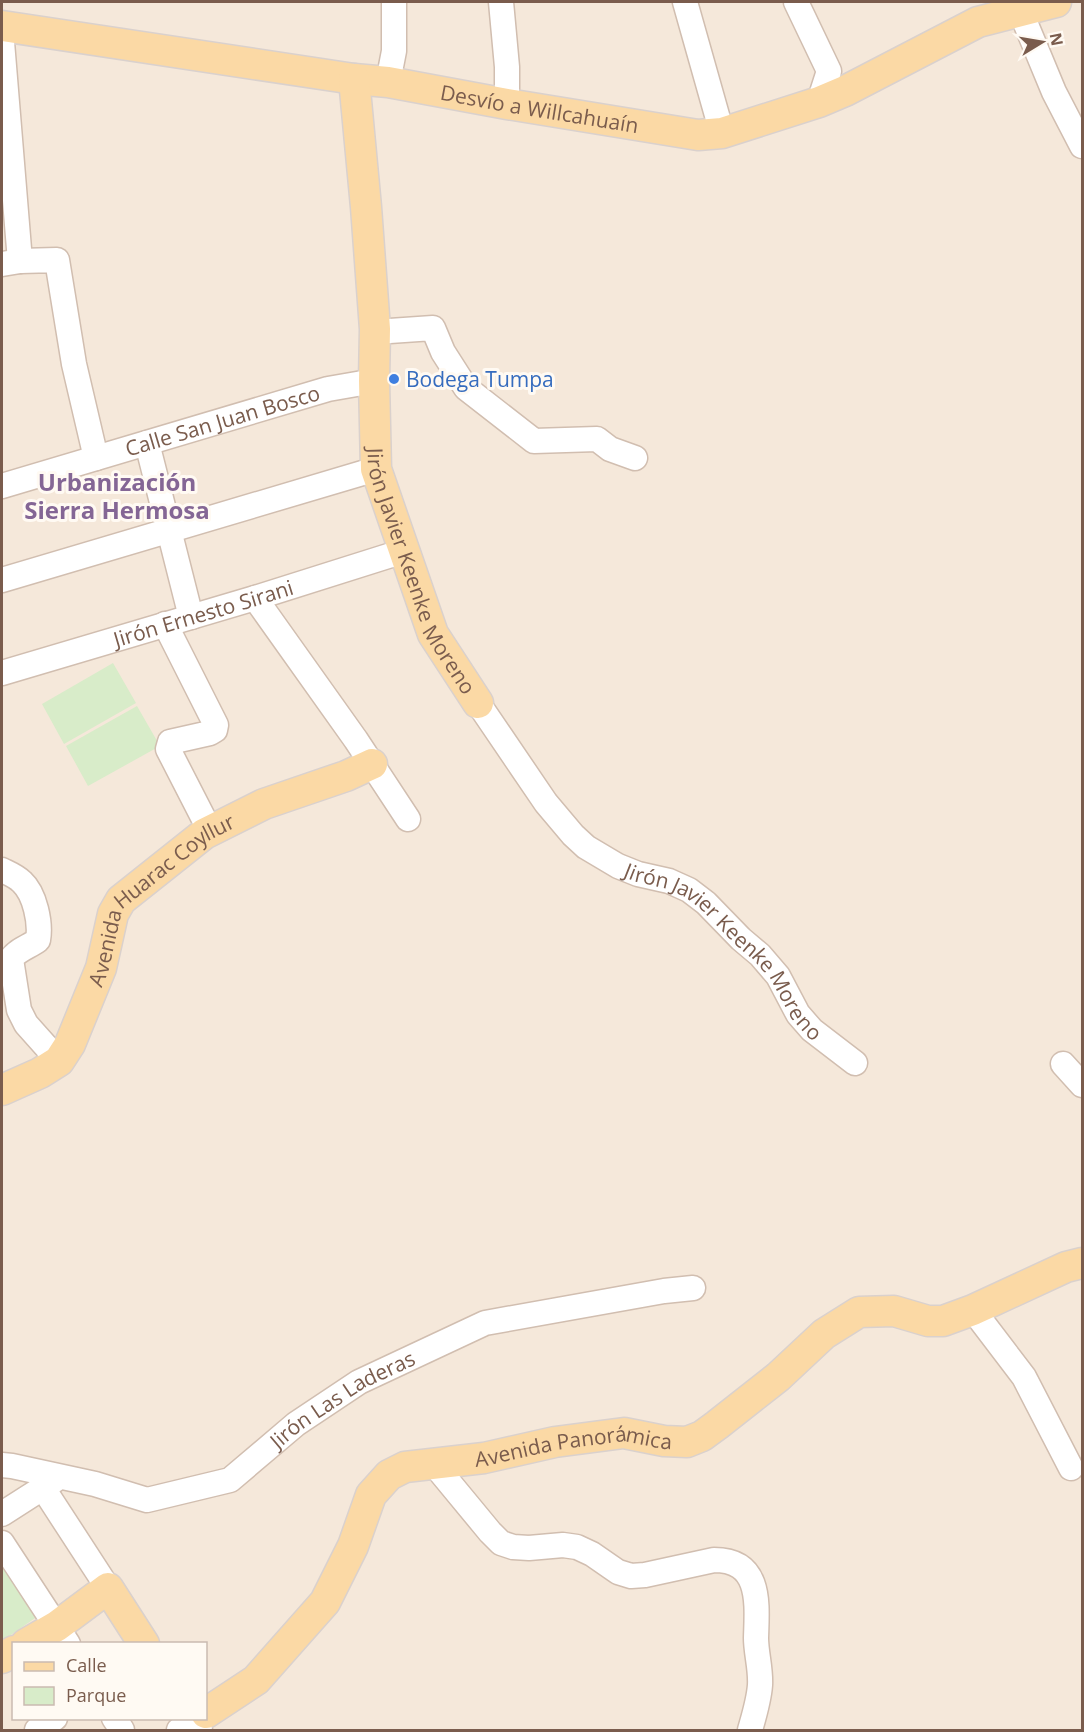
<svg xmlns="http://www.w3.org/2000/svg" width="1084" height="1732" font-family="'Open Sans',sans-serif">
  <style>
    .residential { fill: #f5e8da; fill-rule: evenodd }
    .green { fill: #d8ecc9 }
    .lines { fill: none; stroke-linecap: round; stroke-linejoin: round }
    .minor-casing { stroke: #d1beb0; stroke-width: 27 }
    .major-casing { stroke: #dad1cd; stroke-width: 33 }
    .minor { stroke: #fff; stroke-width: 24 }
    .major { stroke: #fbd9a5; stroke-width: 30 }
    .shop-dot { fill: #3f7fe0; stroke: #fffaf3; stroke-width: 2 }
    .labels { text-anchor: middle; dominant-baseline: central; stroke-width: 6; stroke-linejoin: round; paint-order: stroke }
    .street-label { font-size: 21px; fill: #7a5c4d; stroke: #fffaf3 }
    .shop-label { font-size: 21px; fill: #366cbe; stroke: #fffaf3; text-anchor: start }
    .quarter-label { font-size: 24px; font-weight: bold; fill: #846695; stroke: #fffaf3 }
  </style>
  <rect width="100%" height="100%" fill="#fdf6ec"/>
  <path class="residential" d="M 2,2 L 1082,2 L 1082,1730 L 2,1730 ZM 14,1644 L 206,1644 L 206,1718 L 14,1718 Z"/>
  <path class="green" d="M 113,663 L 136,703 L 64,744 L 42,704 Z
    M 137,706 L 160,746 L 88,786 L 66,746 Z
    M 2,1555 L 41,1614 L 2,1641 Z"/>
  <g class="lines">
    <defs>
      <g id="minor">
        <path d="M 501,2 L 507,67 L 507,104"/>
        <path d="M 685,2 L 722,133"/>
        <path d="M 796,2 L 829,71 L 819,102"/>
        <path d="M 1020,10 L 1054,92 L 1082,146"/>
        <path d="M 2,42 L 20,261"/>
        <path d="M 388,82 L 394,51 L 394,2"/>
        <path d="M 2,264 L 20,261 L 57,260 L 74,364 L 96,458"/>
        <path d="M 375,332 L 433,328 L 443,352 L 466,388 L 534,441 L 597,439 L 610,449 L 635,458"/>
        <path d="M 147,443 L 191,617"/>
        <path id="s1" d="M 2,486 L 328,389 L 374,381"/>
        <path d="M 2,580 L 376,469"/>
        <path d="M 255,598 L 356,740 L 408,819"/>
        <path d="M 165,624 L 216,725 L 215,730 L 210,733 L 170,742 L 168,749 L 207,825 L 207,831 L 204,834"/>
        <path id="s2" d="M 2,673 L 255,598 L 404,551"/>
        <path id="s3" d="M 478,703 L 546,803 L 573,835 L 586,847 L 618,866 L 638,874 L 669,881 L 689,890 L 706,903 L 741,939 L 760,955 L 778,976 L 798,1014 L 812,1030 L 855,1063"/>
        <path d="M 2,870 C 8,873 16,876 22,882 C 35,894 41,923 38,940 C 29,947 18,949 11,959 L 19,1010 L 26,1024 L 59,1061"/>
        <path d="M 1063,1064 L 1082,1085"/>
        <path d="M 973,1310 L 1024,1377 L 1071,1468"/>
        <path d="M 433,1463 L 490,1532 L 501,1543 L 513,1547 L 529,1548 L 563,1545 L 577,1547 L 592,1554 L 618,1572 L 631,1576 L 645,1575 L 714,1560 C 762,1560 757,1604 756,1638 C 756,1653 761,1669 760,1685 C 759,1700 754,1716 750,1730"/>
        <path id="s4" d="M 2,1465 L 12,1466 L 95,1484 L 147,1500 L 230,1480 L 296,1424 L 359,1382 L 485,1323 L 664,1291 L 693,1288"/>
        <path d="M 43,1488 L 108,1588"/>
        <path d="M 2,1514 L 55,1480"/>
        <path d="M 2,1543 L 68,1644"/>
        <path d="M 114,1718 L 122,1730"/>
        <path d="M 37,1730 L 55,1718"/>
        <path d="M 179,1730 L 194,1721 L 200,1730"/>
      </g>
      <g id="major">
        <path id="s5" d="M 2,26 L 354,79 L 388,82 L 507,104 L 698,135 L 722,133 L 819,102 L 845,91 L 978,22 L 1056,2"/>
        <path id="s6" d="M 354,79 L 366,207 L 375,329 L 374,381 L 376,469 L 433,634 L 478,703"/>
        <path id="s7" d="M 2,1090 L 40,1073 L 59,1061 L 70,1044 L 101,968 L 113,914 L 121,900 L 204,834 L 264,804 L 346,776 L 372,764"/>
        <path d="M 26,1644 L 57,1626 L 108,1588 L 144,1644"/>
        <path d="M 2,1658 L 14,1651"/>
        <path id="s8" d="M 206,1713 L 256,1680 L 325,1602 L 353,1546 L 371,1495 L 389,1475 L 405,1467 L 484,1458 L 555,1442 L 624,1433 L 664,1441 L 687,1442 L 702,1436 L 717,1425 L 778,1377 L 824,1334 L 859,1312 L 894,1311 L 928,1321 L 943,1321 L 973,1310 L 1066,1267 L 1082,1263"/>
      </g>
    </defs>
    <use href="#minor" class="minor-casing"/>
    <use href="#major" class="major-casing"/>
    <use href="#minor" class="minor"/>
    <use href="#major" class="major"/>
  </g>
  <circle class="shop-dot" cx="394" cy="379" r="6"/>
  <g class="labels">
    <g class="street-label">
      <text stroke="none"><textPath href="#s5" startOffset="544">Desvío a Willcahuaín</textPath></text>
      <text stroke="none"><textPath href="#s1" startOffset="230">Calle San Juan Bosco</textPath></text>
      <text stroke="none"><textPath href="#s6" startOffset="502">Jirón Javier Keenke Moreno</textPath></text>
      <text stroke="none"><textPath href="#s2" startOffset="210">Jirón Ernesto Sirani</textPath></text>
      <text stroke="none"><textPath href="#s7" startOffset="262">Avenida Huarac Coyllur</textPath></text>
      <text stroke="none"><textPath href="#s3" startOffset="358">Jirón Javier Keenke Moreno</textPath></text>
      <text stroke="none"><textPath href="#s4" startOffset="374">Jirón Las Laderas</textPath></text>
      <text stroke="none"><textPath href="#s8" startOffset="496">Avenida Panorámica</textPath></text>
    </g>
    <g class="shop-label">
      <text x="406" y="379">Bodega Tumpa</text>
    </g>
    <g class="quarter-label">
      <text x="117" y="481">Urbanización<tspan x="117" dy="28">Sierra Hermosa</tspan></text>
    </g>
  </g>
  <rect width="1084" height="1732" fill="none" stroke="#7a5c4d" stroke-width="6"/>
  <rect x="12" y="1642" width="195" height="78" fill="#fffaf3" stroke="#cabbb1" stroke-width="1.5"/>
  <rect x="24" y="1662" width="30" height="9" fill="#fbd9a5" stroke="#cabbb1" stroke-width="1.5"/>
  <text x="66" y="1672" font-size="18" fill="#7a5c4d">Calle</text>
  <rect x="24" y="1687" width="30" height="18" fill="#d8ecc9" stroke="#cabbb1" stroke-width="1.5"/>
  <text x="66" y="1702" font-size="18" fill="#7a5c4d">Parque</text>
  <g transform="translate(1042 42) rotate(79)" stroke="#fffaf3" stroke-width="4.5" paint-order="stroke">
  <path d="M0-4.5L10 22L0 15L-10 22Z" fill="#7a5c4d"/>
  <text y="-9" font-size="16" font-weight="bold" text-anchor="middle" fill="#7a5c4d">N</text>
  </g>
</svg>
